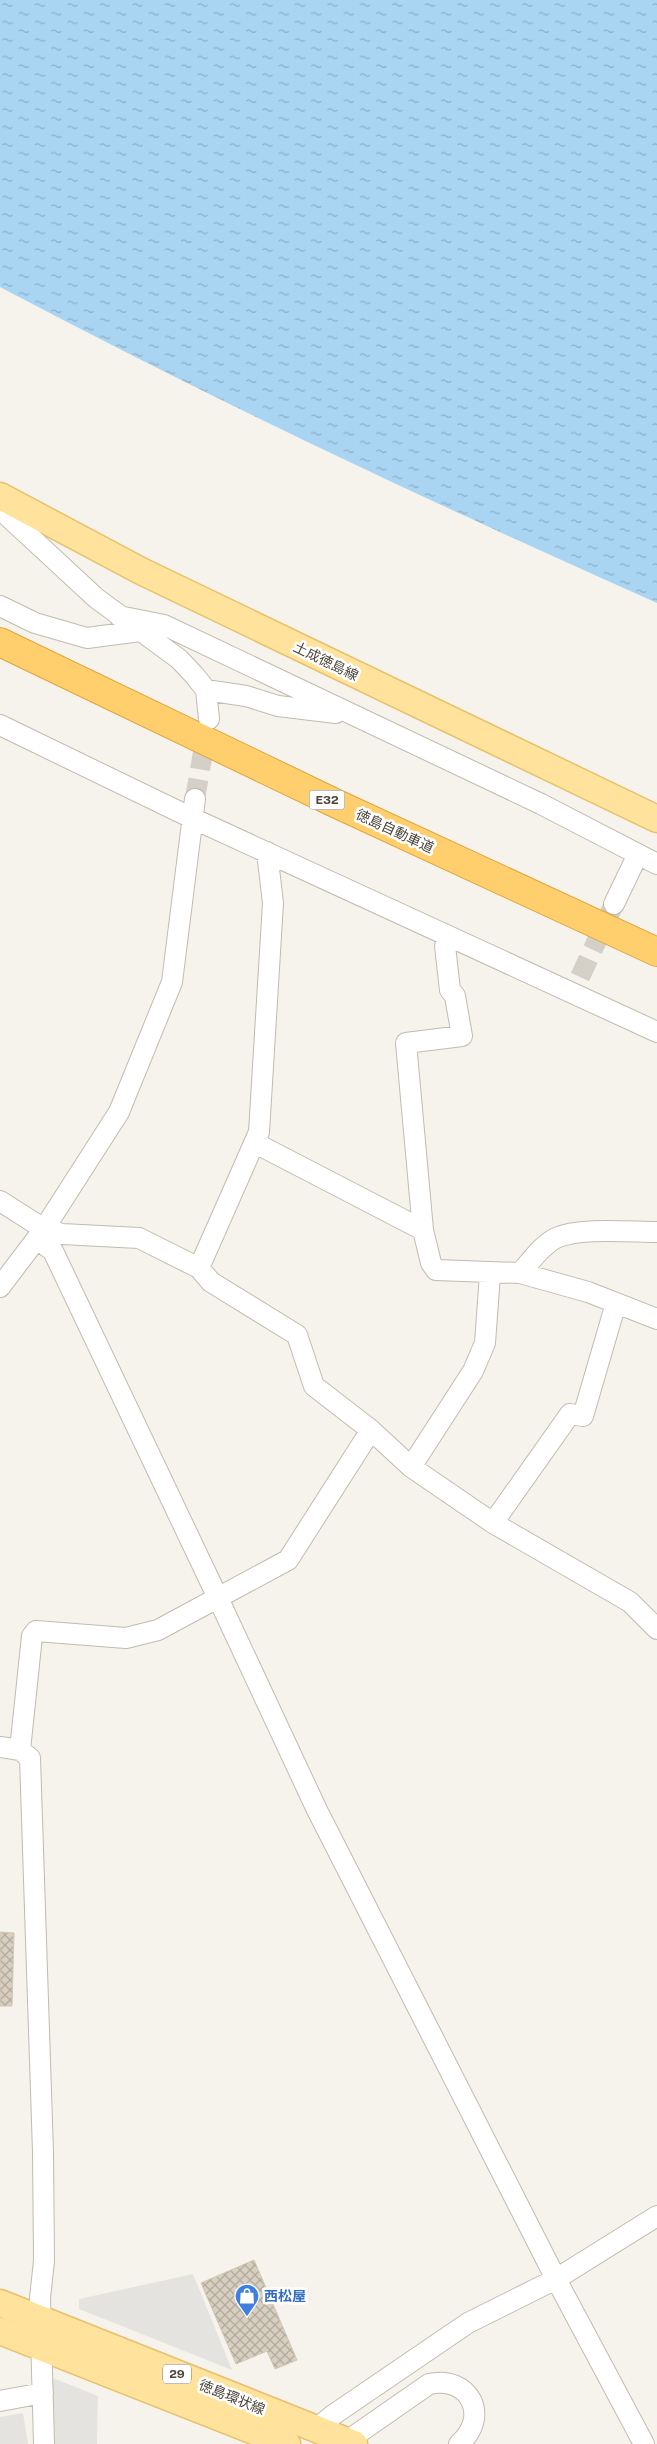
<svg xmlns="http://www.w3.org/2000/svg" width="657" height="2444" font-family="'Public Sans','Noto Sans JP',sans-serif">
  <style>
    .parking { fill: #e5e3e0 }
    .water { fill: url(#water-ripples) }
    .building { fill: url(#building-cross-hatch); stroke: #d3c7b4 }
    .lines { fill: none; stroke-linecap: round; stroke-linejoin: round }
    .minor-tunnel { stroke: #d4d0c8; stroke-width: 20; stroke-dasharray: 20 10; stroke-linecap: butt }
    .minor-casing { stroke: #c2bbae; stroke-width: 22 }
    .major-casing { stroke: #e6c16a; stroke-width: 29 }
    .highway-casing { stroke: #e0a43c; stroke-width: 30 }
    .minor { stroke: #fff; stroke-width: 20 }
    .major { stroke: #ffe39c; stroke-width: 26 }
    .highway { stroke: #ffcf6e; stroke-width: 28 }
    .labels { text-anchor: middle; dominant-baseline: central; stroke-width: 5; stroke-linejoin: round; paint-order: stroke }
    .shield { fill: #fff; stroke: #817c74; stroke-width: 1 }
    .shield-label { font-size: 12px; font-weight: bold; fill: #4b4439 }
    .street-label { font-size: 14px; fill: #4b4439; stroke: #fff }
    .shop-label { font-size: 14px; font-weight: bold; fill: #366cbe; stroke: #fff; text-anchor: start }
  </style>
  <defs>
    <pattern id="water-ripples" width="26" height="14" patternUnits="userSpaceOnUse" patternTransform="scale(1.25)"><rect width="26" height="14" fill="#a9d4f2"/><path d="M2 4q2-2 4 0t4 0M15 11q2-2 4 0t4 0" fill="none" stroke="#8caec5"/></pattern>
    <pattern id="building-cross-hatch" width="8" height="8" patternUnits="userSpaceOnUse" patternTransform="scale(1.25)"><rect width="8" height="8" fill="#d8cfc1"/><path d="M0 0l8 8M0 8l8-8" fill="none" stroke="#b1aa9e"/></pattern>
  </defs>
  <rect width="100%" height="100%" fill="#f6f3ec"/>
  <path class="parking" d="M 193,2274 L 232,2370 L 79,2309 L 79,2299 Z
    M 53,2378 L 98,2396 L 97,2444 L 53,2444 Z
    M 23,2413 L 28,2444 L 0,2444 L 0,2417 Z"/>
  <path class="water" d="M 0,0 L 657,0 L 657,603 C 435,504 215,401 0,287 Z"/>
  <path class="building" d="M 0,1932 L 14,1933 L 12,2006 L 0,2006 Z
    M 254,2260 L 297,2360 L 275,2369 L 267,2351 L 236,2364 L 201,2283 Z"/>
  <g class="lines">
    <path class="minor-tunnel" d="M 195,799 L 207,729
      M 580,977 L 614,904"/>
    <defs>
      <path id="minor" d="M 0,509 L 96,598 L 179,659 L 195,676 L 206,690 L 209,719
        M 0,606 L 35,623 L 87,638 L 140,631
        M 119,616 L 164,625 L 541,804 L 657,864
        M 206,690 L 246,696 L 278,706 L 336,713
        M 0,725 L 192,818 L 657,1032
        M 614,904 L 638,854
        M 448,936 L 445,946 L 450,990 L 455,996 L 462,1036 L 406,1043 L 423,1230 L 431,1263 L 436,1270 L 520,1273 L 588,1292 L 657,1319
        M 255,1143 L 423,1230
        M 0,1201 L 44,1229 L 62,1234 L 139,1238 L 199,1268 L 211,1282 L 297,1335 L 314,1386 L 371,1430 L 411,1467 L 493,1523 L 630,1602 L 657,1629
        M 37,1239 L 53,1251 L 218,1598 L 317,1810 L 556,2279 L 644,2444
        M 199,1268 L 259,1132 L 273,903 L 267,852
        M 520,1273 C 531,1261 542,1245 556,1238 C 579,1227 631,1232 657,1232
        M 0,1287 L 44,1229 L 119,1112 L 172,982 L 195,799
        M 411,1467 L 473,1371 L 485,1343 L 490,1274
        M 493,1523 L 570,1414 L 583,1416 L 616,1303
        M 0,1747 L 20,1750 L 30,1758 L 43,2152 L 44,2261 L 40,2298 L 44,2444
        M 20,1750 L 32,1636 L 36,1631 L 126,1638 L 158,1630 L 288,1560 L 371,1430
        M 0,2401 L 43,2393
        M 315,2430 L 333,2415 L 468,2323 L 556,2279 L 657,2216
        M 347,2441 L 429,2384 C 469,2375 491,2416 459,2444"/>
      <path id="major" d="M 0,496 L 141,571 L 657,819
        M 0,2303 L 354,2444
        M 0,2331 L 287,2444"/>
      <path id="highway" d="M 0,642 L 337,804 L 657,952"/>
    </defs>
    <use href="#minor" class="minor-casing"/>
    <use href="#major" class="major-casing"/>
    <use href="#highway" class="highway-casing"/>
    <use href="#minor" class="minor"/>
    <use href="#major" class="major"/>
    <use href="#highway" class="highway"/>
  </g>
  <defs>
    <symbol id="shop-pin" viewBox="-11 -11 22 30"><path d="M0 17L-7.5 6A9.5 9.5 0 1 1 7.5 6Z" fill="#3f7fe0" stroke="#fff"/><path d="M-5-2.5h2.3a2.7 3.5 0 0 1 5.4 0H5L5.5 6h-11ZM-1.5-2.5h3a1.5 2.3 0 0 0-3 0Z" fill="#fff"/></symbol>
  </defs>
  <g fill-rule="evenodd">
    <use href="#shop-pin" x="233" y="2282" width="28" height="38"/>
  </g>
  <g class="labels">
    <g class="shield">
      <rect x="309.5" y="790.5" width="35" height="19" rx="4"/>
      <rect x="163" y="2364.5" width="28" height="19" rx="4"/>
    </g>
    <g class="shield-label">
      <text x="327" y="800">E32</text>
      <text x="177" y="2374">29</text>
    </g>
    <g class="street-label">
      <text transform="translate(326 661) rotate(26)">土成徳島線</text>
      <text transform="translate(395 831) rotate(25)">徳島自動車道</text>
      <text transform="translate(232 2397) rotate(22)">徳島環状線</text>
    </g>
    <g class="shop-label">
      <text x="264" y="2296">西松屋</text>
    </g>
  </g>
</svg>
